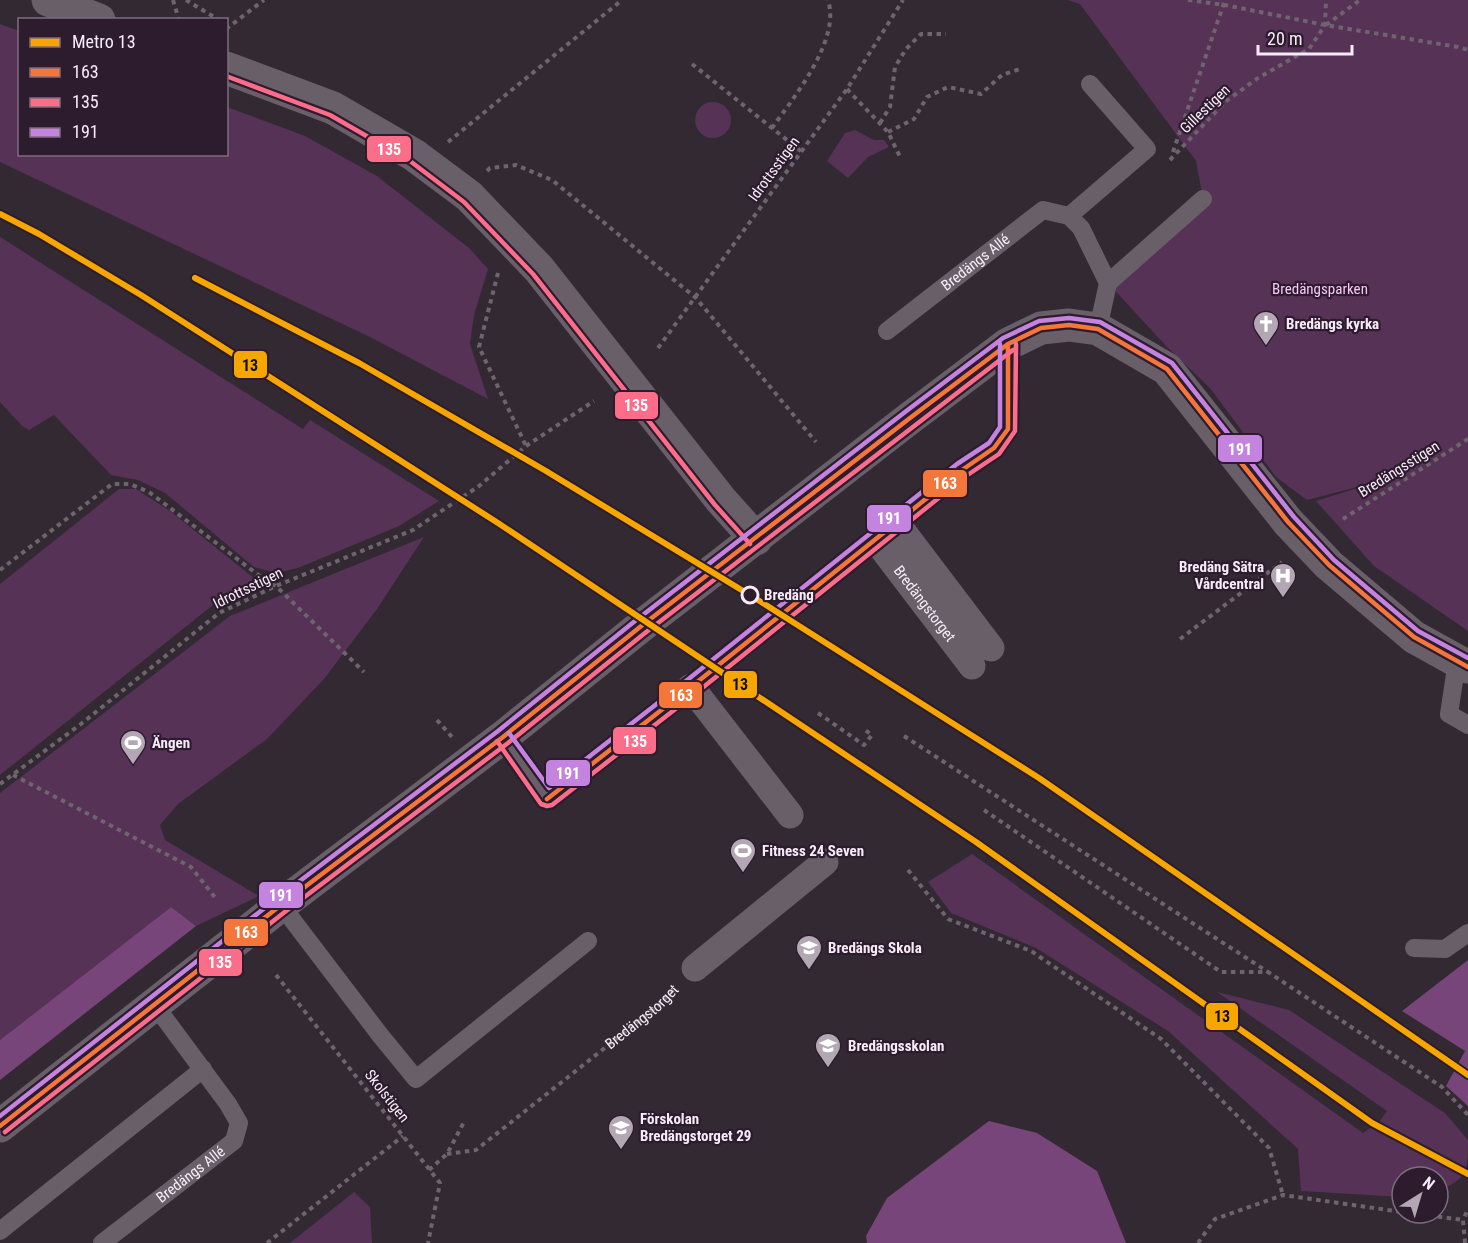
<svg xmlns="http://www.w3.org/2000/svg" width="1468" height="1243" font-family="'Roboto Condensed',sans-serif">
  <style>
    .green { fill: #553256 }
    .forest { fill: #78457a }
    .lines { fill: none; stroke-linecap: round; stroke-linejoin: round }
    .path { stroke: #6d646d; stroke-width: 4; stroke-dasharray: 4.5 4.5; stroke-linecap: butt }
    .service { stroke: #695f69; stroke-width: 18 }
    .pedestrian { stroke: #695f69; stroke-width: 27 }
    .tertiary { stroke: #695f69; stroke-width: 33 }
    .bus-1-casing { stroke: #2d1b2e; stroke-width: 9 }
    .bus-2-casing { stroke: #2d1b2e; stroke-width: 9 }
    .bus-3-casing { stroke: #2d1b2e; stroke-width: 9 }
    .bus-1 { stroke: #f5763a; stroke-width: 4.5 }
    .bus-2 { stroke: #fb6d88; stroke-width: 4.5 }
    .bus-3 { stroke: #c483df; stroke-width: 4.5 }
    .metro-1-casing { stroke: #2d1b2e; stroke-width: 10 }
    .metro-1 { stroke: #f7a600; stroke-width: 6 }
    .stop-dot { fill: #2d1b2e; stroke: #f8ebf8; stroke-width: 3 }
    .labels { text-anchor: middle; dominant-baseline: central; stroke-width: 4.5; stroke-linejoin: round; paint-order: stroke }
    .street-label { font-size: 15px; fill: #f8ebf8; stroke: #2d1b2e }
    .park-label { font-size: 15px; fill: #f8c6f9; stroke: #2d1b2e }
    .poi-label { font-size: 15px; font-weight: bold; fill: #f8ebf8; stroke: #2d1b2e; text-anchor: start }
    .stop-label { font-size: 15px; font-weight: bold; fill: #f8ebf8; stroke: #2d1b2e; text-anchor: start }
    .line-badge { stroke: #2d1b2e; stroke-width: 2 }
    .badge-label { font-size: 16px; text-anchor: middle; font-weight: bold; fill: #fff }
    .pale-badge-label { font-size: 16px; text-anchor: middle; font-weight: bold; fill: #111 }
  </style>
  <rect width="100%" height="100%" fill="#332933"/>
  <path class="green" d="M 1067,0 L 1468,0 L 1468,631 L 1374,566 L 1316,501 L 1380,481 L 1307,500 L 1276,477 L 1210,388 L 1166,346 L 1108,283 L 1203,199 L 1196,161 L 1080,4 Z
    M 0,24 L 19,31 L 20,154 L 226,154 L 227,107 L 305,136 L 377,176 L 469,248 L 488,269 L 474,315 L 470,344 L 488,399 L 370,337 L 0,162 Z
    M695 120a18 18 0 1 1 36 0a18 18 0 1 1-36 0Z
    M 855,130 L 874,140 L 884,140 L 889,147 L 868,157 L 848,178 L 827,161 L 845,133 Z
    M 0,237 L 303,429 L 310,420 L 439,501 L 399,526 L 298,568 L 276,573 L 254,567 L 165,493 L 138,480 L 111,475 L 54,415 L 29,430 L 22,426 L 0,402 Z
    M 119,489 L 136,489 L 170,511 L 260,583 L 243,588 L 213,605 L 0,775 L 0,584 Z
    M 424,537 L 377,609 L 324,679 L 267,739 L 178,804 L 160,825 L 165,840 L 259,896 L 196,926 L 171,907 L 0,1040 L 0,793 L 230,616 Z
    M 972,854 L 1363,1133 L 1380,1121 L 1387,1111 L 1217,992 L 1289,1010 L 1445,1113 L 1468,1140 C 1468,1169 1468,1180 1438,1190 L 1438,1177 L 1402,1177 L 1402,1197 L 1301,1191 L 1298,1149 L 1168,1031 L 1036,948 L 951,913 L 928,882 Z
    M 354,1192 L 370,1207 L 372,1243 L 290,1243 Z"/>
  <path class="forest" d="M 171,907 L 196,926 L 0,1080 L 0,1040 Z
    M 1468,960 L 1468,1106 L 1446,1086 L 1465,1051 L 1402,1011 Z
    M 989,1121 L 1037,1133 L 1097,1171 L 1126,1243 L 867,1243 L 866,1236 L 887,1198 Z"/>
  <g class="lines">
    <g class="path">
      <path d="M 173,0 L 179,20"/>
      <path d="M 186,0 L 219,20"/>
      <path d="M 1188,0 L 1225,5 L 1325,25 L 1458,47 L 1468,50"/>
      <path d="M 1326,25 L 1360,0"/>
      <path d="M 226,29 L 264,0"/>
      <path d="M 692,64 L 802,152"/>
      <path d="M 847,89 L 888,132 L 901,159"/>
      <path d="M 880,123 L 890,107 L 895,67 L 906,49 L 921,34 L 946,34"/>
      <path d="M 772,128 C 794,97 841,40 828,0"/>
      <path d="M 888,132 L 914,119 L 927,97 L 948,87 L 981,94 L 1002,75 L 1020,69"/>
      <path d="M 448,142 L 622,0"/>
      <path d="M 1173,152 L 1225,0"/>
      <path d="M 1170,160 L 1225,102 L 1258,78 L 1309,49 L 1325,25 L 1326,0"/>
      <path d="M 487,171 L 490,168 L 516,165 L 552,180 L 696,298 L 816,442"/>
      <path d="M 498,273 L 479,347 L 526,446"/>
      <path d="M 658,348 L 847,89 L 903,0"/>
      <path d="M 1343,519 L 1468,439"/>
      <path d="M 0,570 L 112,484 L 130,484 L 149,492 L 265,580 L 276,586 L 364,672"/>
      <path d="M 1180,639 L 1282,562"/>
      <path d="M 818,713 L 864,745 L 872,735 L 865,730"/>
      <path d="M 437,720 L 452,737"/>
      <path d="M 904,736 L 1268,972"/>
      <path d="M 13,775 L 191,867 L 217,900"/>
      <path d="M 0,784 L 81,724 L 219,613 L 276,586 L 413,530 L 479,486 L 526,446 L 594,401"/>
      <path d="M 984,810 L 1221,972 L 1268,972 L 1442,1087 L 1468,1115"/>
      <path d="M 908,870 L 948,919 L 1031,951 L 1161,1039 L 1269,1148 L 1283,1195"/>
      <path d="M 276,975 L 440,1183 L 428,1243"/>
      <path id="s1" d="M 447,1154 L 476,1150 L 659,1005 L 675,988"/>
      <path d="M 429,1170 L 447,1154 L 464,1122"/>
      <path d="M 1411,1213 L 1463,1220"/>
      <path d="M 267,1243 L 403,1136"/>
      <path d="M 1198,1243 L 1215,1219 L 1283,1195 L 1402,1212"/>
      <path d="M 1465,1243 L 1463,1220 L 1468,1209"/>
    </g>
    <g class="service">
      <path d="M 1069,216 L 1147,149 L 1090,84"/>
      <path d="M 1108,283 L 1203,199"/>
      <path id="s2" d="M 887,331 L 1043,210 L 1069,216 L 1081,228 L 1108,283 L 1098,329"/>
      <path d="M 1457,661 L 1449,714 L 1468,725"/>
      <path d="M 503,737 L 547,799 L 691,687 L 962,470 L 994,448 L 1008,429 L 1008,344"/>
      <path d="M 281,905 L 380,1035 L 416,1079 L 588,941"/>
      <path d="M 1414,948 L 1445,949 L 1468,933"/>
      <path d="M 0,1231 L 203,1069"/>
      <path id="s3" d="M 102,1243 L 234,1141 L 239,1123 L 228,1104 L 154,1004"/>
    </g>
    <g class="pedestrian">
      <path d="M 897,524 L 991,648"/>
      <path id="s4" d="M 876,540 L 972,666"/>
      <path d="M 691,687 L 790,815"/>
      <path d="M 695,968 L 825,862"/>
    </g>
    <path class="tertiary" d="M 48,0 L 99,20
      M 226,68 L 333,108 L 414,155 L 469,196 L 539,269 L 721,500 L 756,539
      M 0,1126 L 281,905 L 503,737 L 640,627 L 910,418 L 1008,344 L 1041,328 L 1069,325 L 1098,329 L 1167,369 L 1288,522 L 1329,565 L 1414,637 L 1468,667"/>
    <defs>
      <path id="bus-1" d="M 547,799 L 691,687 L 962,470 L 994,448 L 1008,429 L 1008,344
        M 0,1126 L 281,905 L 503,737 L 640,627 L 910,418 L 1008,344 L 1041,328 L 1069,325 L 1098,329 L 1167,369 L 1288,522 L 1329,565 L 1414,637 L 1468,667"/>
      <path id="bus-2" d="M 226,76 L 330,115 L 410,161 L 464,202 L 533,274 L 715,505 L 750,544
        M 497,741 L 541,804 L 547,806 L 552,805 L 696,693 L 966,476 L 999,454 L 1015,431 L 1016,344
        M 5,1132 L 286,911 L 508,743 L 645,633 L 1013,350"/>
      <path id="bus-3" d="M 509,733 L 549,788 L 686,681 L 957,464 L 989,443 L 1000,427 L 1000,344
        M 0,1116 L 276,899 L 498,731 L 635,621 L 905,412 L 1003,338 L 1039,321 L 1069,318 L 1100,322 L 1172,363 L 1294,517 L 1334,560 L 1418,631 L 1468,658"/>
    </defs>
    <use href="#bus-1" class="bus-1-casing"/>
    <use href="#bus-2" class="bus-2-casing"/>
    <use href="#bus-3" class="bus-3-casing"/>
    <use href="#bus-1" class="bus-1"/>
    <use href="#bus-2" class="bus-2"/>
    <use href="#bus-3" class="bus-3"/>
    <defs>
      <path id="metro-1" d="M 0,214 L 39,234 L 141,295 L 498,523 L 976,842 L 1372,1123 L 1468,1174
        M 195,278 L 359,363 L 546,471 L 758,600 L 1039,778 L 1468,1075"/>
    </defs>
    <use href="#metro-1" class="metro-1-casing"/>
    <use href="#metro-1" class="metro-1"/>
  </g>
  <defs>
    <symbol id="church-pin" viewBox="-11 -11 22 30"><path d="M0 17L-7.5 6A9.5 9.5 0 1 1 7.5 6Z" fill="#b3a7b3" stroke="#2d1b2e"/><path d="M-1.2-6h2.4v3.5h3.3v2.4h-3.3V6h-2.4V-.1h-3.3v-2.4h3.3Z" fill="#fff"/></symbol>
    <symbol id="hospital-pin" viewBox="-11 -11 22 30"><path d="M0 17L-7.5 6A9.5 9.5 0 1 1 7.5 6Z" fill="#b3a7b3" stroke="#2d1b2e"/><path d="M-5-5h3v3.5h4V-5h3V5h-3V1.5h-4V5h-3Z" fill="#fff"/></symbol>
    <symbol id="stadium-pin" viewBox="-11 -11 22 30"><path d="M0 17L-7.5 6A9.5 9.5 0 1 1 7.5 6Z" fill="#b3a7b3" stroke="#2d1b2e"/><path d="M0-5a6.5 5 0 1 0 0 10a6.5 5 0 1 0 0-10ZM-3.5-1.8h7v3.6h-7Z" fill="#fff"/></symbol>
    <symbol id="school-pin" viewBox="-11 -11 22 30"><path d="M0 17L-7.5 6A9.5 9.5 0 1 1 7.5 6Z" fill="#b3a7b3" stroke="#2d1b2e"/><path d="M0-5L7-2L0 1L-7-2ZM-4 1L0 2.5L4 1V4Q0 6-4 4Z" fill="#fff"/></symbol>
  </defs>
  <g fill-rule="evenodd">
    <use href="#church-pin" x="1251" y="309" width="30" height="40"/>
    <use href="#hospital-pin" x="1268" y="561" width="30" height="40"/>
    <use href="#stadium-pin" x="118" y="728" width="30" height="40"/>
    <use href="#stadium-pin" x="728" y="836" width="30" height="40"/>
    <use href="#school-pin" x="794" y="933" width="30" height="40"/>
    <use href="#school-pin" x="813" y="1031" width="30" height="40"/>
    <use href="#school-pin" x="606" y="1113" width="30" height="40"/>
  </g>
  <circle class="stop-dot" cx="750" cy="595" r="8"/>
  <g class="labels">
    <g class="street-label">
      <text transform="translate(1205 109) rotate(-44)">Gillestigen</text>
      <text transform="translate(774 169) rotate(-54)">Idrottsstigen</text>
      <text stroke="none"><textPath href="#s2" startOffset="112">Bredängs Allé</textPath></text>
      <text transform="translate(1399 469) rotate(-32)">Bredängsstigen</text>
      <text transform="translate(248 588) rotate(-26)">Idrottsstigen</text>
      <text stroke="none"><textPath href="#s4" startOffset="80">Bredängstorget</textPath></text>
      <text stroke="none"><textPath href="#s1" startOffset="242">Bredängstorget</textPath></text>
      <text transform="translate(387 1096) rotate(52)">Skolstigen</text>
      <text stroke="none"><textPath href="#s3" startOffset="112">Bredängs Allé</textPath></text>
    </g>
    <g class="park-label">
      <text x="1320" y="289">Bredängsparken</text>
    </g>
    <g class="poi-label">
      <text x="1286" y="324">Bredängs kyrka</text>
      <text x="1264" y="567" text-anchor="end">Bredäng Sätra<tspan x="1264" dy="17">Vårdcentral</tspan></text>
      <text x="152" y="743">Ängen</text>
      <text x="762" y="851">Fitness 24 Seven</text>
      <text x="828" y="948">Bredängs Skola</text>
      <text x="848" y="1046">Bredängsskolan</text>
      <text x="640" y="1119">Förskolan<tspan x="640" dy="17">Bredängstorget 29</tspan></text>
    </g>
    <g class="stop-label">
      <text x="764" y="595">Bredäng</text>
    </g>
  </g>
  <g class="line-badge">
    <rect x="366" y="135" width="46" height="28" rx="6" fill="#fb6d88"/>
    <rect x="233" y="350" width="35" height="29" rx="6" fill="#f7a600"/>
    <rect x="614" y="391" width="45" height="29" rx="6" fill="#fb6d88"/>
    <rect x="1217" y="434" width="46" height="29" rx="6" fill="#c483df"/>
    <rect x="922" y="469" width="46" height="29" rx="6" fill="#f5763a"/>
    <rect x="866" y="504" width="46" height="29" rx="6" fill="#c483df"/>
    <rect x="723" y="670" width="35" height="29" rx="6" fill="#f7a600"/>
    <rect x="658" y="681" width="45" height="28" rx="6" fill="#f5763a"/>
    <rect x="612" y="726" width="45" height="29" rx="6" fill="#fb6d88"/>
    <rect x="545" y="759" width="46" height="28" rx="6" fill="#c483df"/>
    <rect x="258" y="881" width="46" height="28" rx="6" fill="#c483df"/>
    <rect x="223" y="918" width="46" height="29" rx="6" fill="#f5763a"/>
    <rect x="198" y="948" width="45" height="29" rx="6" fill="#fb6d88"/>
    <rect x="1205" y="1002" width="34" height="29" rx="6" fill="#f7a600"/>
  </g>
  <g class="badge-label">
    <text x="389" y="155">135</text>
    <text x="636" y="411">135</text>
    <text x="1240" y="455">191</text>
    <text x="945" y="489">163</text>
    <text x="889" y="524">191</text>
    <text x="681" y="701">163</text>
    <text x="635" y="747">135</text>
    <text x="568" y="779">191</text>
    <text x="281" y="901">191</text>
    <text x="246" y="938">163</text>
    <text x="220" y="968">135</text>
  </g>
  <g class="pale-badge-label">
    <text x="250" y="371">13</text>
    <text x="740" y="690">13</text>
    <text x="1222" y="1022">13</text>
  </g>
  <rect x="18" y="18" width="210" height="138" fill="#2d1b2e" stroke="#7e6e7f" stroke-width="1.5"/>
  <rect x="30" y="38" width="30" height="9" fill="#f7a600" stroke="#7e6e7f" stroke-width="1.5"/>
  <text x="72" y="48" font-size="18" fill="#f8ebf8">Metro 13</text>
  <rect x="30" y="68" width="30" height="9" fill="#f5763a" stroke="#7e6e7f" stroke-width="1.5"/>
  <text x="72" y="78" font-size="18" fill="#f8ebf8">163</text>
  <rect x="30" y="98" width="30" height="9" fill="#fb6d88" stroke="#7e6e7f" stroke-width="1.5"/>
  <text x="72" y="108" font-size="18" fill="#f8ebf8">135</text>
  <rect x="30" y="128" width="30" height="9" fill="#c483df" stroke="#7e6e7f" stroke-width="1.5"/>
  <text x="72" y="138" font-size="18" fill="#f8ebf8">191</text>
  <g transform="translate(1420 1195) rotate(37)"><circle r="28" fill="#2d1b2e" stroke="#7e6e7f" stroke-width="1.5"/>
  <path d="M0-4.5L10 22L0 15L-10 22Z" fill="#b3a7b3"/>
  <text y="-9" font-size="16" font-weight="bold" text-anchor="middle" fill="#f8ebf8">N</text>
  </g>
  <path d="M1258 45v9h94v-9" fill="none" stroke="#f8ebf8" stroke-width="3"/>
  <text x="1267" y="45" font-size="18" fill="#f8ebf8" stroke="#2d1b2e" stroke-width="4.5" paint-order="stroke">20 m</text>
</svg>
